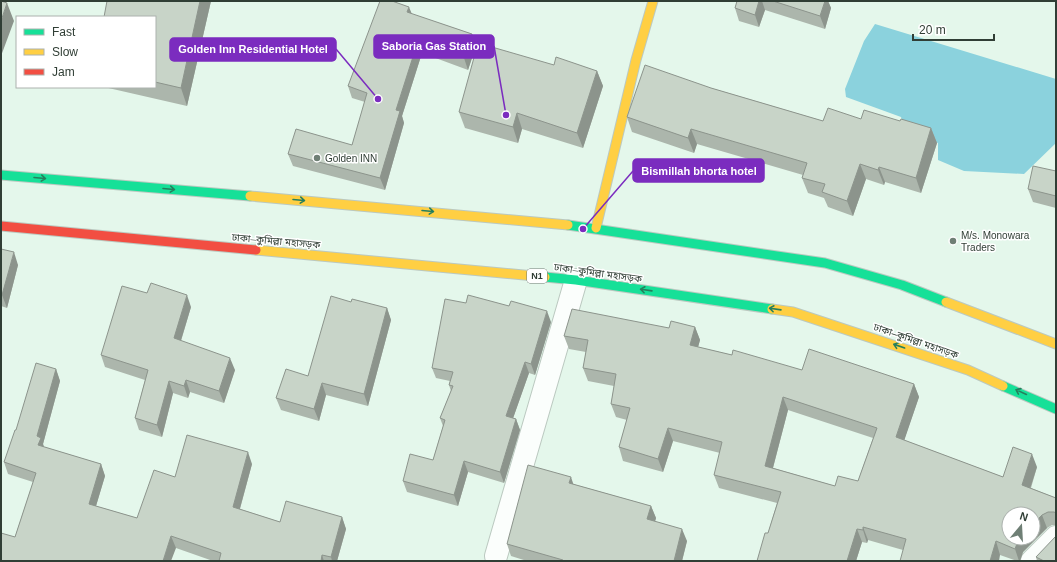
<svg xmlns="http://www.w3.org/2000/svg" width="1057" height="562" font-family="Arial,'Noto Sans Bengali',sans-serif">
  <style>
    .water { fill: #8bd2dd }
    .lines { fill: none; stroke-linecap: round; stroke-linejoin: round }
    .street-casing { stroke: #bbc9c0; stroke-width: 24 }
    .fast-casing { stroke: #bbc9c0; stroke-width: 11 }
    .slow-casing { stroke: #bbc9c0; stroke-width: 11 }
    .jam-casing { stroke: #bbc9c0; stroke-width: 11 }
    .street { stroke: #fbfefc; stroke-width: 22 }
    .fast { stroke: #16e098; stroke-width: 9 }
    .slow { stroke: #ffcf43; stroke-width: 9 }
    .jam { stroke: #f24e42; stroke-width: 9 }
    .wall { fill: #acb6ac; fill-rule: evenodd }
    .shaded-wall { fill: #8c948c }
    .building { fill: #c8d4c8; stroke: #8c948c; fill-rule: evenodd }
    .oneway { stroke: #267f5d }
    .poi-dot { fill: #6f7f75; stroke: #fff; stroke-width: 1.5 }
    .labels { text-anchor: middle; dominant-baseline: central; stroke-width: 3; stroke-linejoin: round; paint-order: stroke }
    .shield { fill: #fff; stroke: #6e7872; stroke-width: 1 }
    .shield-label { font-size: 9px; font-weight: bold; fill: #303e35 }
    .poi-label { font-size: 10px; fill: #303e35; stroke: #fff; text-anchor: start }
    .street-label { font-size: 10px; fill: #303e35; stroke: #fff }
    .leader { fill: none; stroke: #7b2cbf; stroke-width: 1.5 }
    .callout-dot { fill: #7b2cbf; stroke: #fff; stroke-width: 1.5 }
    .callout { fill: #7b2cbf; stroke: #7b2cbf; stroke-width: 1.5 }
    .callout-label { font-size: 11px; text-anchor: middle; font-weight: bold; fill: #fff }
  </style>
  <rect width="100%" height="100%" fill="#e4f7eb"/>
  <path class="water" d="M 875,24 L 1056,79 L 1056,143 L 1024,174 L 964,171 L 938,160 L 938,143 L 906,132 L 901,117 L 846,97 L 845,89 L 864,41 Z"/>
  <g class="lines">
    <defs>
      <path id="street" d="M 496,556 L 576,280
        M 1032,561 L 1056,537"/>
      <path id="fast" d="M 1,175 L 250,196
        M 568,225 L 825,263 L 902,285 L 946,302
        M 545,277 L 576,280 L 772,309
        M 1003,386 L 1056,409"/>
      <path id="slow" d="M 250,196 L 568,225
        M 596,228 L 636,60 L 653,1
        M 256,250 L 545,277
        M 946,302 L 1056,344
        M 772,309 L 793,312 L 968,370 L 1003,386"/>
      <path id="jam" d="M 1,226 L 256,250"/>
    </defs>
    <use href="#street" class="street-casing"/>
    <use href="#fast" class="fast-casing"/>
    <use href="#slow" class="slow-casing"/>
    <use href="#jam" class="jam-casing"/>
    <use href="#street" class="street"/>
    <use href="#fast" class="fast"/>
    <use href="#slow" class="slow"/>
    <use href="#jam" class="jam"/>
  </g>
  <path class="wall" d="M 211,1 L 187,106 L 104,87 L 155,87 L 155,17 Z
    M 737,1 L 828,1 L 831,8 L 825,29 L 765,10 L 759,27 L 739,21 L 735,8 Z
    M 411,14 L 472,34 L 476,46 L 468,70 L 422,53 L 402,116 L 404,123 L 385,190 L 293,166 L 288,154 L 352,145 L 365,102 L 352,98 L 348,86 Z
    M 554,65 L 597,71 L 603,86 L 583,148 L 522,129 L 518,143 L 465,128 L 459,112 Z
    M 711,88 L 823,121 L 861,119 L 900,121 L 931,128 L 937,143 L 921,193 L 885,182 L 884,185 L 866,179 L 853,216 L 828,207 L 824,198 L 808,193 L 802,178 L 803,175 L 697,144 L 694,153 L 632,132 L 627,117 Z
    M 1056,171 L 1056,208 L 1033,202 L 1028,189 Z
    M 1,249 L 18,265 L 7,308 L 1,306 Z
    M 351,302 L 387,308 L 391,320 L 368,406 L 326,395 L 319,421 L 281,410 L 276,398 L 308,376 Z
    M 191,307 L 181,341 L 235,370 L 224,403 L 190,392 L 188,398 L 173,393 L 162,437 L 139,430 L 135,418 L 145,380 L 105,367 L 101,355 Z
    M 551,322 L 535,375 L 529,373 L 513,418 L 516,419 L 520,430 L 504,483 L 468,472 L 458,506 L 407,492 L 403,481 L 433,460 L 443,426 L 440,418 L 451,391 L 449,385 L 450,381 L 436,378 L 432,368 Z
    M 695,327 L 700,340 L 698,347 L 732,355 L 802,370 L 914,384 L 919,397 L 904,440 L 1003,477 L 1037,467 L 1031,488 L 1056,498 L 1056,525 L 1052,525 L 1047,528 L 1023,552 L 1020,561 L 1017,561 L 1000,555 L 903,550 L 868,540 L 867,543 L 862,542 L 856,561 L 757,561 L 768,533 L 777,503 L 719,488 L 714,475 L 720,453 L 673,441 L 663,472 L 623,461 L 619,447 L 627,420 L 616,417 L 611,404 L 614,386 L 588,381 L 583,368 L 586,352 L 569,349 L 564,336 L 669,328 ZM 788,410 L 873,438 L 858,481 L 835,486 L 773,468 Z
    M 56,369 L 60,381 L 43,444 L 44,447 L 101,464 L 105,476 L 96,506 L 137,518 L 175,477 L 252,464 L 240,509 L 280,522 L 342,517 L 346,529 L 337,561 L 213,561 L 176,548 L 15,537 L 33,482 L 8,474 L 4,462 Z
    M 573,484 L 651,506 L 656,518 L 655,521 L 687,541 L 682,561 L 527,561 L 511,556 L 507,544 Z
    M 1036,557 L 1056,561 L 1037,561 Z"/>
  <path class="shaded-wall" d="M 200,1 L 211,1 L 187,106 L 181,88 Z
    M 759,1 L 762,1 L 765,10 L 759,27 L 755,15 Z
    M 825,1 L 828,1 L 831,8 L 825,29 L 820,16 Z
    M 7,3 L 14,21 L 1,56 L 1,21 Z
    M 409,7 L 414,19 L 407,12 Z
    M 472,34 L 476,46 L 468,70 L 464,58 Z
    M 418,41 L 422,53 L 402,116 L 404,123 L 385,190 L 380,178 L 396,110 Z
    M 597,71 L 603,86 L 583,148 L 577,133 Z
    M 517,113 L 522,129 L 518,143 L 513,127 Z
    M 931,128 L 937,143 L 921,193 L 916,178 Z
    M 691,129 L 697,144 L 694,153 L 688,138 Z
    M 860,164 L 866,179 L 853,216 L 847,201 Z
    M 879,167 L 885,182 L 884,185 L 878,170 Z
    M 14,252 L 18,265 L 7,308 L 2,295 Z
    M 187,295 L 191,307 L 178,350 L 174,338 Z
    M 387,308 L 391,320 L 368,406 L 364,394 Z
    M 547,311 L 551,322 L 535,375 L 531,364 Z
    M 695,327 L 700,340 L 695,358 L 690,345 Z
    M 230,358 L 235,370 L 224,403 L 219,391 Z
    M 525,362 L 529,373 L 510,427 L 506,416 Z
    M 56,369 L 60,381 L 43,444 L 45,450 L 38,445 L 37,436 Z
    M 186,380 L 190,392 L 188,398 L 184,386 Z
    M 169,381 L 173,393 L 162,437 L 157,425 Z
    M 322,383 L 326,395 L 319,421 L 314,409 Z
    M 914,384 L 919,397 L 901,450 L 896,437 Z
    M 783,397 L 788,410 L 770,479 L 765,466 Z
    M 516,419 L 520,430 L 504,483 L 500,472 Z
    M 668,428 L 673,441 L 663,472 L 658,459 Z
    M 248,452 L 252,464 L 237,519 L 233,507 Z
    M 1032,454 L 1037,467 L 1027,498 L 1022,485 Z
    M 464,461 L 468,472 L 458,506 L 454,495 Z
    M 101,464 L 105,476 L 93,516 L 89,504 Z
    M 571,477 L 575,489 L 569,483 Z
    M 651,506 L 656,518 L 652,532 L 647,519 Z
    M 1042,515 L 1047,528 L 1023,552 L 1020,561 L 1019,561 L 1015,549 L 1018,539 L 1019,538 L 1033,538 L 1033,524 Z
    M 342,517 L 346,529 L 337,561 L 332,561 L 331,557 Z
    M 863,527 L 868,540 L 867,543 L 863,530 Z
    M 682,529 L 687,541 L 682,561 L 674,561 Z
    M 857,529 L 862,542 L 856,561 L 847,561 Z
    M 171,536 L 176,548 L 171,561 L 163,561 Z
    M 996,541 L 1000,555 L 999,561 L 990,561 Z
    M 322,555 L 324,561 L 321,561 Z"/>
  <path class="building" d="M 1,1 L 7,3 L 1,21 Z
    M 107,1 L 200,1 L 181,88 L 155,82 L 155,17 L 104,17 Z
    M 380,1 L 392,1 L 409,7 L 407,12 L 472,34 L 464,58 L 418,41 L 396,110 L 400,111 L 380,178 L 288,154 L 296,129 L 352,145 L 367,93 L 348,86 Z
    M 737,1 L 759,1 L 755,15 L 735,8 Z
    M 773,1 L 825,1 L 820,16 Z
    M 478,43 L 554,65 L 556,57 L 597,71 L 577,133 L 517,113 L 513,127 L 459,112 Z
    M 645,65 L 711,88 L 823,121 L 828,108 L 861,119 L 864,110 L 900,121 L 901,119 L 931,128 L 916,178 L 879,167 L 878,170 L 860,164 L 847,201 L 822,192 L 825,184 L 802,178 L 807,163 L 691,129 L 688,138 L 627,117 Z
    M 1033,166 L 1056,171 L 1056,196 L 1028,189 Z
    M 1,249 L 14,252 L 2,295 L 1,295 Z
    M 151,283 L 187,295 L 174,338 L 230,358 L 219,391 L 186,380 L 184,386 L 169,381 L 157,425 L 135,418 L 148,370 L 101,355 L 122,286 L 147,293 Z
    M 468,295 L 509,306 L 511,301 L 547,311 L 531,364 L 525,362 L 506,416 L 516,419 L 500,472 L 464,461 L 454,495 L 403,481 L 410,454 L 433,460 L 445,420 L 440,418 L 453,386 L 449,385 L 453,372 L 432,368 L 445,299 L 466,303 Z
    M 331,296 L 351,302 L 352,299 L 387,308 L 364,394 L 322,383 L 314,409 L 276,398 L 286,369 L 308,376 Z
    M 572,309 L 669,328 L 671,321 L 695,327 L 690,345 L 732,355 L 733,350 L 802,370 L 809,349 L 914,384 L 896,437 L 1003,477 L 1013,447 L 1032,454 L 1022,485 L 1056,498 L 1056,513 L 1054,512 L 1048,512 L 1042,515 L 1033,524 L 1033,514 L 1009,514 L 1009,538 L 1019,538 L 1015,549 L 996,541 L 990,561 L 900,561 L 906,539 L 863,527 L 863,530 L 857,529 L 847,561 L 757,561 L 765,533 L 768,533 L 781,492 L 714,475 L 722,442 L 668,428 L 658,459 L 619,447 L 630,408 L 611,404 L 616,374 L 583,368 L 588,340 L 564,336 ZM 783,397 L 877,428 L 858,481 L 838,476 L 835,486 L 765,466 Z
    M 36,363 L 56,369 L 37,436 L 41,438 L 38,445 L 101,464 L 89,504 L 137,518 L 154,470 L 175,477 L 187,435 L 248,452 L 233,507 L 280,522 L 286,501 L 342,517 L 331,557 L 322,555 L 321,561 L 219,561 L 221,553 L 171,536 L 163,561 L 1,561 L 1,533 L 15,537 L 36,473 L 4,462 L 15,430 L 16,430 Z
    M 528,465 L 571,477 L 569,483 L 651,506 L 647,519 L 682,529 L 674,561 L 563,561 L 563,560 L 507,544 Z
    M 1056,536 L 1056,561 L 1044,561 L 1036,557 Z"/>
  <defs><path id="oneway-shaft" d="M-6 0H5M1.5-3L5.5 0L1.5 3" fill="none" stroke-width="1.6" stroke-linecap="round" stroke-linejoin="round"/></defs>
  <g class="oneway">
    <use href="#oneway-shaft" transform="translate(40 178) rotate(5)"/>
    <use href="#oneway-shaft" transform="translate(169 189) rotate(5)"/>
    <use href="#oneway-shaft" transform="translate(299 200) rotate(5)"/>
    <use href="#oneway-shaft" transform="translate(428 211) rotate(5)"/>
    <use href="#oneway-shaft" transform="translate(646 290) rotate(-172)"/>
    <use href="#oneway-shaft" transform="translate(775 309) rotate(-172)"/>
    <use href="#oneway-shaft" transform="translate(899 346) rotate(-161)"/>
    <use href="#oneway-shaft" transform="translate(1021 392) rotate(-155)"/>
  </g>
  <g class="poi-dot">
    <circle cx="317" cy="158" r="4"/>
    <circle cx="953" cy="241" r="4"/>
  </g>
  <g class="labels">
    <rect class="shield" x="527" y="269" width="20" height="14" rx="3"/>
    <g class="shield-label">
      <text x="537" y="276">N1</text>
    </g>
    <g class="poi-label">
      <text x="325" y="158">Golden INN</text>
      <text x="961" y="235">M/s. Monowara<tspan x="961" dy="12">Traders</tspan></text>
    </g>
    <g class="street-label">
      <text transform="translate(276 241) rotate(5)">ঢাকা–কুমিল্লা মহাসড়ক</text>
      <text transform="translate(598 273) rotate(8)">ঢাকা–কুমিল্লা মহাসড়ক</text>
      <text transform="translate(916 341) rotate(19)">ঢাকা–কুমিল্লা মহাসড়ক</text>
    </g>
  </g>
  <path class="leader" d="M506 115L494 46M378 99L336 49M583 229L633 171"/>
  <g class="callout-dot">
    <circle cx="506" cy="115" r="4"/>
    <circle cx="378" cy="99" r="4"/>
    <circle cx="583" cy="229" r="4"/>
  </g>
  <g class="callout">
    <rect x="374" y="35" width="120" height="23" rx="4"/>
    <rect x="170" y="38" width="166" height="23" rx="4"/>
    <rect x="633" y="159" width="131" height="23" rx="4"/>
  </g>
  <g class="callout-label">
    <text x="434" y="50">Saboria Gas Station</text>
    <text x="253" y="53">Golden Inn Residential Hotel</text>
    <text x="699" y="175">Bismillah bhorta hotel</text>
  </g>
  <rect width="1057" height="562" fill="none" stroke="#303e35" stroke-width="4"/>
  <rect x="16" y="16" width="140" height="72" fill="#ffffff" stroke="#acb2ae"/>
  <rect x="24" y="29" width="20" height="6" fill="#16e098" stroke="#acb2ae"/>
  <text x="52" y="36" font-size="12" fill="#303e35">Fast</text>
  <rect x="24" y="49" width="20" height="6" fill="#ffcf43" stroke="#acb2ae"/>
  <text x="52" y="56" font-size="12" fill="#303e35">Slow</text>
  <rect x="24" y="69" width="20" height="6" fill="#f24e42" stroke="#acb2ae"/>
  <text x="52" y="76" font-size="12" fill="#303e35">Jam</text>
  <g transform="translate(1021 526) rotate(18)"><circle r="19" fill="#ffffff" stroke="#acb2ae"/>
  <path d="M0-3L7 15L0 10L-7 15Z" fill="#6f7f75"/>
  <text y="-6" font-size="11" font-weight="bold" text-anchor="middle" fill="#303e35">N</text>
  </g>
  <path d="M913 34v6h81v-6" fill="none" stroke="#303e35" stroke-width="2"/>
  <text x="919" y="34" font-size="12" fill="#303e35" stroke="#ffffff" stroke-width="3" paint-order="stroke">20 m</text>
</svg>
